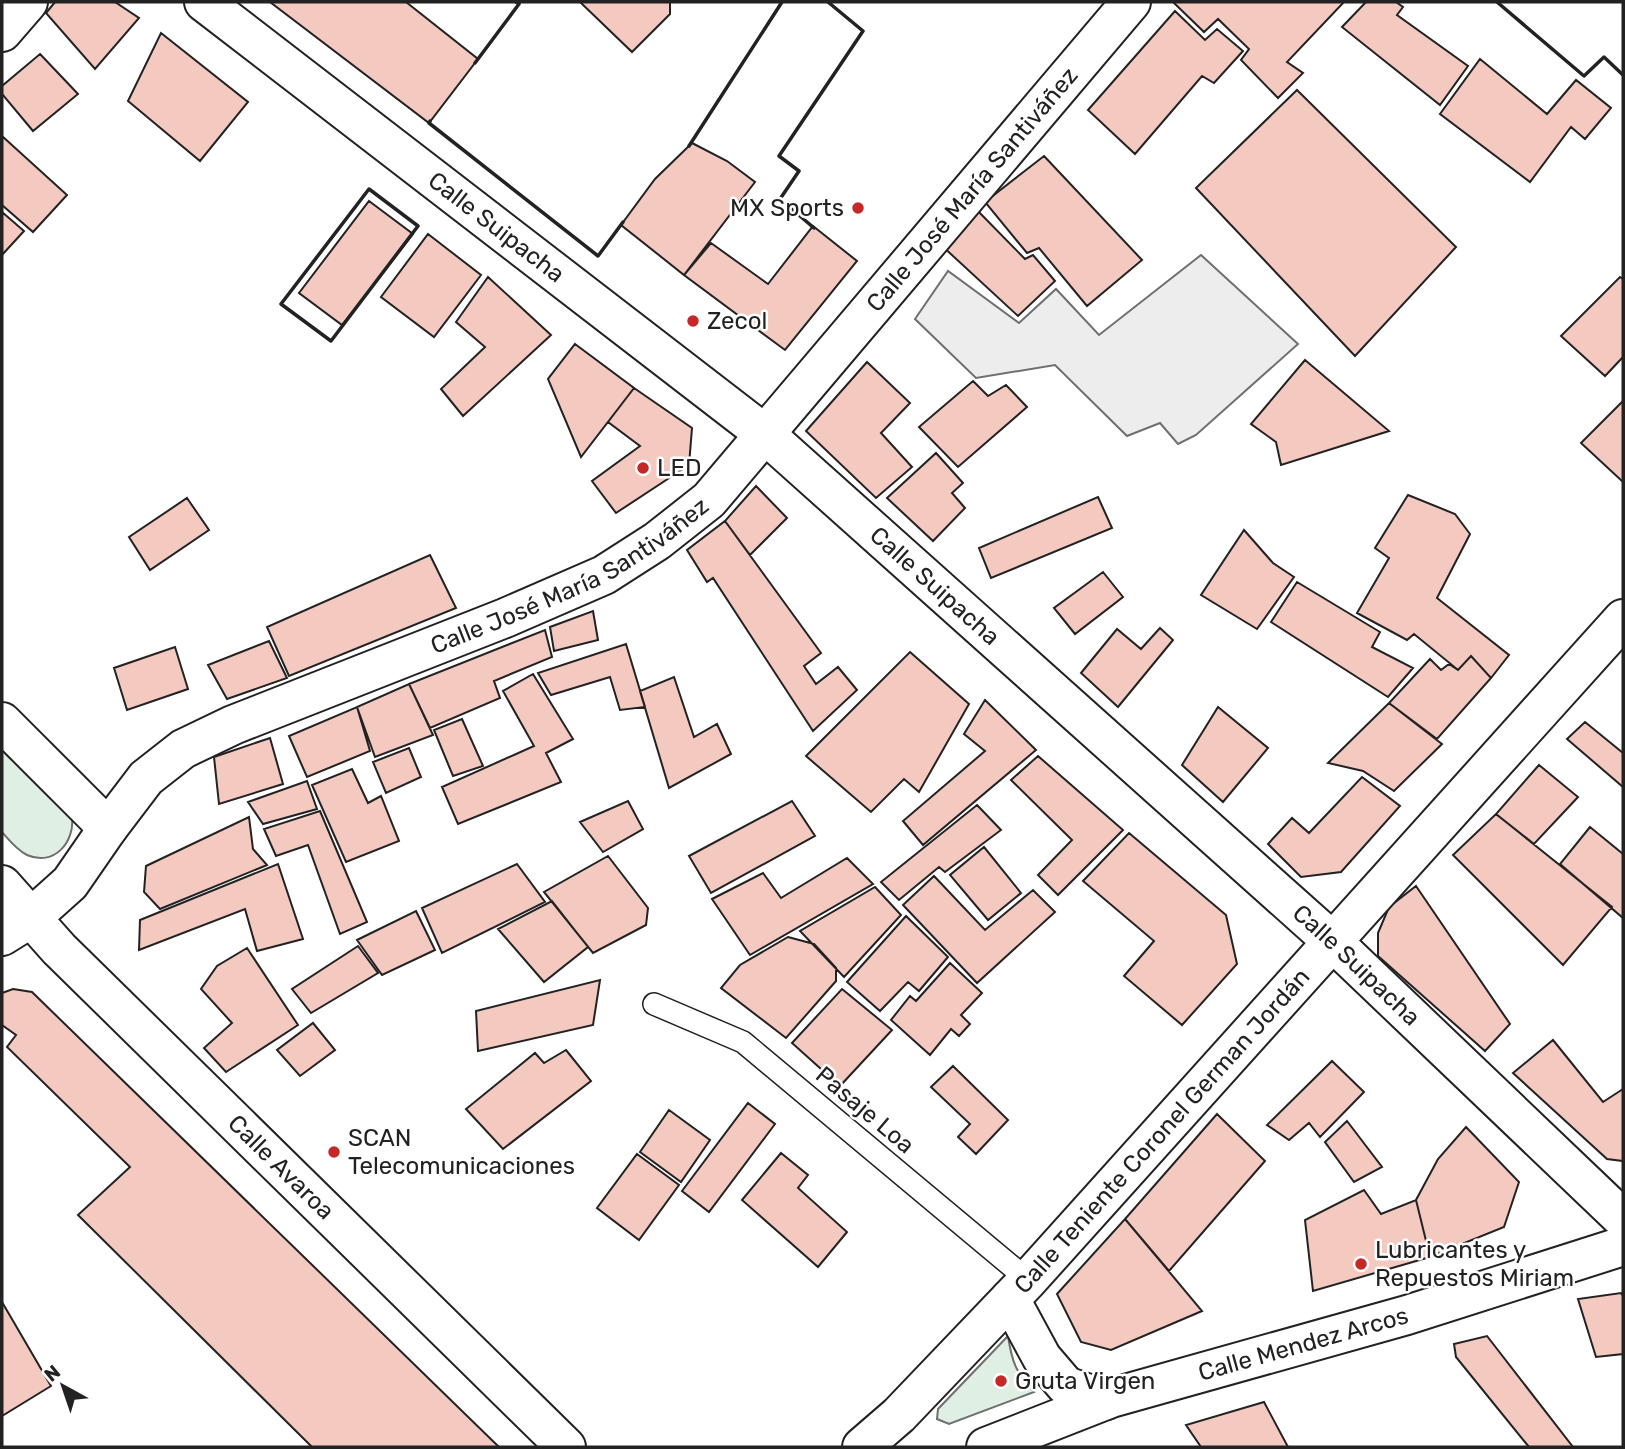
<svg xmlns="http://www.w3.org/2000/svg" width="1625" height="1449" font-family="Rubik,sans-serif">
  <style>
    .green { fill: #e0efe3; stroke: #6f6f6f; stroke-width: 2 }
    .parking { fill: #ededed; stroke: #6f6f6f; stroke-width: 2 }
    .building { fill: #f3c9c0; stroke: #222; stroke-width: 2 }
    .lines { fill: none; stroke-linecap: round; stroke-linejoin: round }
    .service-casing { stroke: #222; stroke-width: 24 }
    .minor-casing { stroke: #222; stroke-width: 42 }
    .service { stroke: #fff; stroke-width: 21 }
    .minor { stroke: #fff; stroke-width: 38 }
    .wall { stroke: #222; stroke-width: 3.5 }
    .poi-dot { fill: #c62828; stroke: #fff; stroke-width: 2.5 }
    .labels { text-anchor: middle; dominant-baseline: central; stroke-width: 5; stroke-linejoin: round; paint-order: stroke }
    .street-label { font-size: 24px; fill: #222; stroke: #fff }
    .poi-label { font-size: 24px; fill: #222; stroke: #fff; text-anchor: start }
  </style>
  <rect width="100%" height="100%" fill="#fff"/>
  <path class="green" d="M 2,740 L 72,817 C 75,842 54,867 27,855 C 17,850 9,840 2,832 Z
    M 1008,1336 C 1012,1363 1016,1372 1034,1392 L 949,1424 L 937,1419 L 938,1409 Z"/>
  <path class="parking" d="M 1201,255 L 1298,344 L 1196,435 L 1178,444 L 1160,423 L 1127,436 L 1055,365 L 976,378 L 915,319 L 948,271 L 1019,323 L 1056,289 L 1099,335 Z"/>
  <path class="building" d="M 55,2 L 115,2 L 139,18 L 95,69 L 46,13 Z
    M 270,2 L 406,2 L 478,59 L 429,123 Z
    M 580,2 L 670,2 L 670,14 L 632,52 Z
    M 1173,2 L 1344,2 L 1287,62 L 1303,73 L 1278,98 L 1241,60 L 1249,49 L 1218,19 L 1204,32 Z
    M 1366,2 L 1396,2 L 1403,7 L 1397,15 L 1468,66 L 1440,105 L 1342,27 Z
    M 1175,11 L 1205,40 L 1217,29 L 1243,51 L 1214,83 L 1202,76 L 1135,154 L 1088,110 Z
    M 161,33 L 248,102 L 200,161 L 128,101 Z
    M 40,54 L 78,94 L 33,131 L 2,94 L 2,86 Z
    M 1480,59 L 1547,114 L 1576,80 L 1611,108 L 1585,139 L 1571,127 L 1530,182 L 1440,114 Z
    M 1297,90 L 1456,247 L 1355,356 L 1196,188 Z
    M 2,136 L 67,195 L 33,232 L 2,205 Z
    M 692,143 L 727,161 L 755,182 L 684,275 L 621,225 L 655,179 Z
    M 1044,156 L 1142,260 L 1087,306 L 1039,248 L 1027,253 L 985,202 Z
    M 369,201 L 413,234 L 342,325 L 299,293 Z
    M 973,206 L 1025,259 L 1033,255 L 1055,281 L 1018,316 L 940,244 Z
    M 2,212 L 24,231 L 2,255 Z
    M 813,226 L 857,261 L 785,350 L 684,275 L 711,243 L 768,284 Z
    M 428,234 L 481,275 L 434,337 L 381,297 Z
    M 488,277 L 551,335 L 463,416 L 441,389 L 485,347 L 456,322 Z
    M 1620,277 L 1623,279 L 1623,357 L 1605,376 L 1561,336 Z
    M 575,344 L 634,388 L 581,457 L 548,379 Z
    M 1305,360 L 1389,431 L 1281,465 L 1276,442 L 1251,424 Z
    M 867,362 L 910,403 L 881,433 L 912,467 L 876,498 L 806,431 Z
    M 973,381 L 988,396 L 1006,385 L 1027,407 L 958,467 L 919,427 Z
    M 634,388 L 692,428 L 689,465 L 616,513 L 592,481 L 640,446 L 608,422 Z
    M 1622,402 L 1623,403 L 1623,482 L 1581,443 Z
    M 936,453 L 963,483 L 952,493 L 965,508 L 933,541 L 887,498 Z
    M 756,486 L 787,518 L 750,555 L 725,521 Z
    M 1408,495 L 1455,514 L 1470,534 L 1437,598 L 1509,655 L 1491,678 L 1471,656 L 1458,670 L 1414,634 L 1407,640 L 1357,613 L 1389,558 L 1375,548 Z
    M 1098,497 L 1112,528 L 991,578 L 979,548 Z
    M 187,498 L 209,530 L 150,570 L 129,537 Z
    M 725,521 L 821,653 L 804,666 L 816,684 L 838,667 L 857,690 L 813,731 L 713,578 L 707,582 L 687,550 Z
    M 1244,530 L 1273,563 L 1294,577 L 1257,629 L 1201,595 Z
    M 430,555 L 456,608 L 289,676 L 267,627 Z
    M 1103,572 L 1123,597 L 1075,634 L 1054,608 Z
    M 1297,582 L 1380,632 L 1372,647 L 1413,668 L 1388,697 L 1271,622 Z
    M 593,611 L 598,640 L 554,651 L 550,627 Z
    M 1160,628 L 1173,640 L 1118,707 L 1081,673 L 1117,629 L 1141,649 Z
    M 545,630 L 552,657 L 494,681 L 500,698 L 430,728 L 409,684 Z
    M 269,641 L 287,678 L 227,699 L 208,665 Z
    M 626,644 L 645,707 L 620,710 L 610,677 L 551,695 L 538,673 Z
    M 175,647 L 188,689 L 127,710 L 114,668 Z
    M 910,652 L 969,704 L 919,792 L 904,779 L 871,812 L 806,756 Z
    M 1471,656 L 1491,678 L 1437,739 L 1389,703 L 1430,659 L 1441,670 L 1449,664 L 1458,670 Z
    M 533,674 L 573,739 L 546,753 L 561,782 L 458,824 L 442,787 L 534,746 L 503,691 Z
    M 674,677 L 694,737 L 717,724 L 731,754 L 669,788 L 640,691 Z
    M 409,684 L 433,735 L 375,757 L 357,707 Z
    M 985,700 L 1036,750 L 923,845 L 903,821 L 985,751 L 964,734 Z
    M 1389,703 L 1442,744 L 1394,791 L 1363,771 L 1328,763 Z
    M 357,707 L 370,751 L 307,777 L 289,736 Z
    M 1218,707 L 1268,748 L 1223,802 L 1182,765 Z
    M 462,719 L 483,766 L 453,776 L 434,730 Z
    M 1585,722 L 1623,753 L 1623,787 L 1567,739 Z
    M 270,738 L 283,784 L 219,804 L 214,757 Z
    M 409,748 L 421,777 L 386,793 L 373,762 Z
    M 1038,756 L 1123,830 L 1058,895 L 1038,875 L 1072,840 L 1011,780 Z
    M 1539,765 L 1578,797 L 1534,844 L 1496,814 Z
    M 352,769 L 368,803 L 381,796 L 399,841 L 346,862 L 312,785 Z
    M 1362,777 L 1400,806 L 1341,872 L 1301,877 L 1268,844 L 1292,818 L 1309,833 Z
    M 307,781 L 317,809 L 263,824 L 248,802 Z
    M 628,801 L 643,829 L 603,852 L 580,822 Z
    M 792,801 L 815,836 L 711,893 L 689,856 Z
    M 977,805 L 1001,830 L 945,872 L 939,867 L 899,900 L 881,882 Z
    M 320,811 L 367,922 L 340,934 L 308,845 L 276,856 L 264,829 Z
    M 1496,814 L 1612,907 L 1563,965 L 1453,855 Z
    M 249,817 L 253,849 L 267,865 L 160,909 L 144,892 L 146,866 Z
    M 1590,827 L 1623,854 L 1623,918 L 1560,864 Z
    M 1129,833 L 1226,915 L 1237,964 L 1182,1025 L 1124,976 L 1154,941 L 1083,881 Z
    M 984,847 L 1021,893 L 988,920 L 950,875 Z
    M 608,856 L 648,908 L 646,925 L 593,953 L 544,892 Z
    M 847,858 L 873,884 L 750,955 L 712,899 L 763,873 L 781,898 Z
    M 278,864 L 303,939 L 257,951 L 245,909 L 139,950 L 140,920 Z
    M 517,864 L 545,902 L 442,953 L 422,908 Z
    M 934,876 L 985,930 L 1033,890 L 1055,912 L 977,983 L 903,905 Z
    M 1416,886 L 1510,1024 L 1485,1051 L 1378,956 L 1378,933 L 1389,907 Z
    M 875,887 L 901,915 L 844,977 L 800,931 Z
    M 552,901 L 588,947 L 544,982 L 498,929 Z
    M 416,911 L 435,950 L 382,975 L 357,940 Z
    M 906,916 L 948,957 L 919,991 L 908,982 L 880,1011 L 847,982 Z
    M 788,937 L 814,944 L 836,968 L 836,981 L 786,1038 L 721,988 L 740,965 Z
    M 358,946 L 378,973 L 311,1013 L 292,989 Z
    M 247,948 L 298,1025 L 226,1072 L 204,1048 L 232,1023 L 201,989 L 217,966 Z
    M 950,963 L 982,993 L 961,1015 L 970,1024 L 959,1036 L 951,1029 L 930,1055 L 891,1020 L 910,996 L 916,1001 Z
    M 600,980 L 593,1025 L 478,1051 L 476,1011 Z
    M 13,989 L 32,992 L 499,1447 L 312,1447 L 78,1215 L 130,1167 L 7,1047 L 16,1035 L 2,1025 L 2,993 Z
    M 842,989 L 892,1030 L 840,1086 L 792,1043 Z
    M 313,1023 L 335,1050 L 300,1076 L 277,1050 Z
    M 1553,1040 L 1603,1102 L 1623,1089 L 1623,1161 L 1607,1159 L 1513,1073 Z
    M 566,1050 L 591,1081 L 503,1149 L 466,1109 L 535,1053 L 544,1063 Z
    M 1332,1061 L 1364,1092 L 1320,1137 L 1309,1123 L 1289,1140 L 1267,1125 Z
    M 953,1066 L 1008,1120 L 976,1154 L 958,1137 L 970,1124 L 931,1087 Z
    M 748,1103 L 775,1124 L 709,1212 L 682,1191 Z
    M 669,1110 L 710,1140 L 681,1182 L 640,1152 Z
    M 1217,1114 L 1265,1161 L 1169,1271 L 1125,1219 Z
    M 1347,1121 L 1382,1167 L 1354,1182 L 1325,1142 Z
    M 1466,1127 L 1519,1182 L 1504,1227 L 1430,1257 L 1416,1200 L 1438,1159 Z
    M 781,1153 L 808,1175 L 798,1188 L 847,1232 L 818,1267 L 742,1200 Z
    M 637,1154 L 679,1185 L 639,1240 L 597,1208 Z
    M 1364,1190 L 1381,1214 L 1416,1200 L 1430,1257 L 1313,1291 L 1305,1220 Z
    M 1125,1219 L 1202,1311 L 1111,1350 L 1081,1342 L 1057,1294 Z
    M 1621,1293 L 1623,1296 L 1623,1354 L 1596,1357 L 1578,1299 Z
    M 2,1302 L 51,1386 L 2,1416 Z
    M 1487,1336 L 1573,1447 L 1529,1447 L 1456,1357 L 1454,1344 Z
    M 1264,1402 L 1288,1447 L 1201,1447 L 1186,1425 Z"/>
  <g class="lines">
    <defs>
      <path id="service" d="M 654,1004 L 743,1042 L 1028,1280"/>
      <g id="minor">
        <path id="s1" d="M 204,2 L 766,435 L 1333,942 L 1623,1219"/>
        <path d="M 2,32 L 28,2"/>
        <path d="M 2,722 L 108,828"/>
        <path id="s2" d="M 2,885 L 59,949 L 566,1447"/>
        <path id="s3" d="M 2,936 L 31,918 L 70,883 L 108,828 L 146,778 L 183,749 L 233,725 L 505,618 L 604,575 L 657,541 L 709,500 L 1131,2"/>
        <path d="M 1010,1299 L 1042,1358 L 1066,1386 L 1106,1400"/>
        <path id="s4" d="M 862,1447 L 899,1415 L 1028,1280 L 1623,619"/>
        <path id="s5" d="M 986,1447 L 1111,1398 L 1407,1315 L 1623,1246"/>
      </g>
    </defs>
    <use href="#service" class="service-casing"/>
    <use href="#minor" class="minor-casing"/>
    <use href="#service" class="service"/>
    <use href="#minor" class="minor"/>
    <path class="wall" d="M 1497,2 L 1584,76 L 1604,57 L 1623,75
      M 475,63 L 519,4 L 516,2
      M 430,121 L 429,123 L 598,256 L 623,222
      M 689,146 L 782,2
      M 369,189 L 418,226 L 331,341 L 281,304 Z
      M 814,228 L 780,199 L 799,171 L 779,156 L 863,31 L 828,2"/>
  </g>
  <g class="poi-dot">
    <circle cx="858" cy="208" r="7"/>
    <circle cx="693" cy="321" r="7"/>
    <circle cx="643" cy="468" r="7"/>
    <circle cx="334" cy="1152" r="7"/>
    <circle cx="1361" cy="1264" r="7"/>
    <circle cx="1001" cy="1381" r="7"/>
  </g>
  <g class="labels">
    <g class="street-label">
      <text stroke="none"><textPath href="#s3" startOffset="1255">Calle José María Santiváñez</textPath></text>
      <text stroke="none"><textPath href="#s1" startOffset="369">Calle Suipacha</textPath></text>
      <text stroke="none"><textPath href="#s3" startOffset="688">Calle José María Santiváñez</textPath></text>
      <text stroke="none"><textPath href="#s1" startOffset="936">Calle Suipacha</textPath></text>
      <text stroke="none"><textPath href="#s1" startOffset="1503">Calle Suipacha</textPath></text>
      <text transform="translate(865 1110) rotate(40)">Pasaje Loa</text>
      <text stroke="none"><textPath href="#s4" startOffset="436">Calle Teniente Coronel German Jordán</textPath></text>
      <text stroke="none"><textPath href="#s2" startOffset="397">Calle Avaroa</textPath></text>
      <text stroke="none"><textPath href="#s5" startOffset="334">Calle Mendez Arcos</textPath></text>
    </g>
    <g class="poi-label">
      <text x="844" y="208" text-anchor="end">MX Sports</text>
      <text x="707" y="321">Zecol</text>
      <text x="657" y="468">LED</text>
      <text x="348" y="1138">SCAN<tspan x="348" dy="28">Telecomunicaciones</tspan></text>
      <text x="1375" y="1250">Lubricantes y<tspan x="1375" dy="28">Repuestos Miriam</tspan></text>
      <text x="1015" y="1381">Gruta Virgen</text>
    </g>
  </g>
  <rect width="1625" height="1449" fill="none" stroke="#222222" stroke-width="7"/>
  <g transform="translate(63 1386) rotate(320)" stroke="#ffffff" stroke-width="5" paint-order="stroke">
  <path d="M0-5L12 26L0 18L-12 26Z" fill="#222222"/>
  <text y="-10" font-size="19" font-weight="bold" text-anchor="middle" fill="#222222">N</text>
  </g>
</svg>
